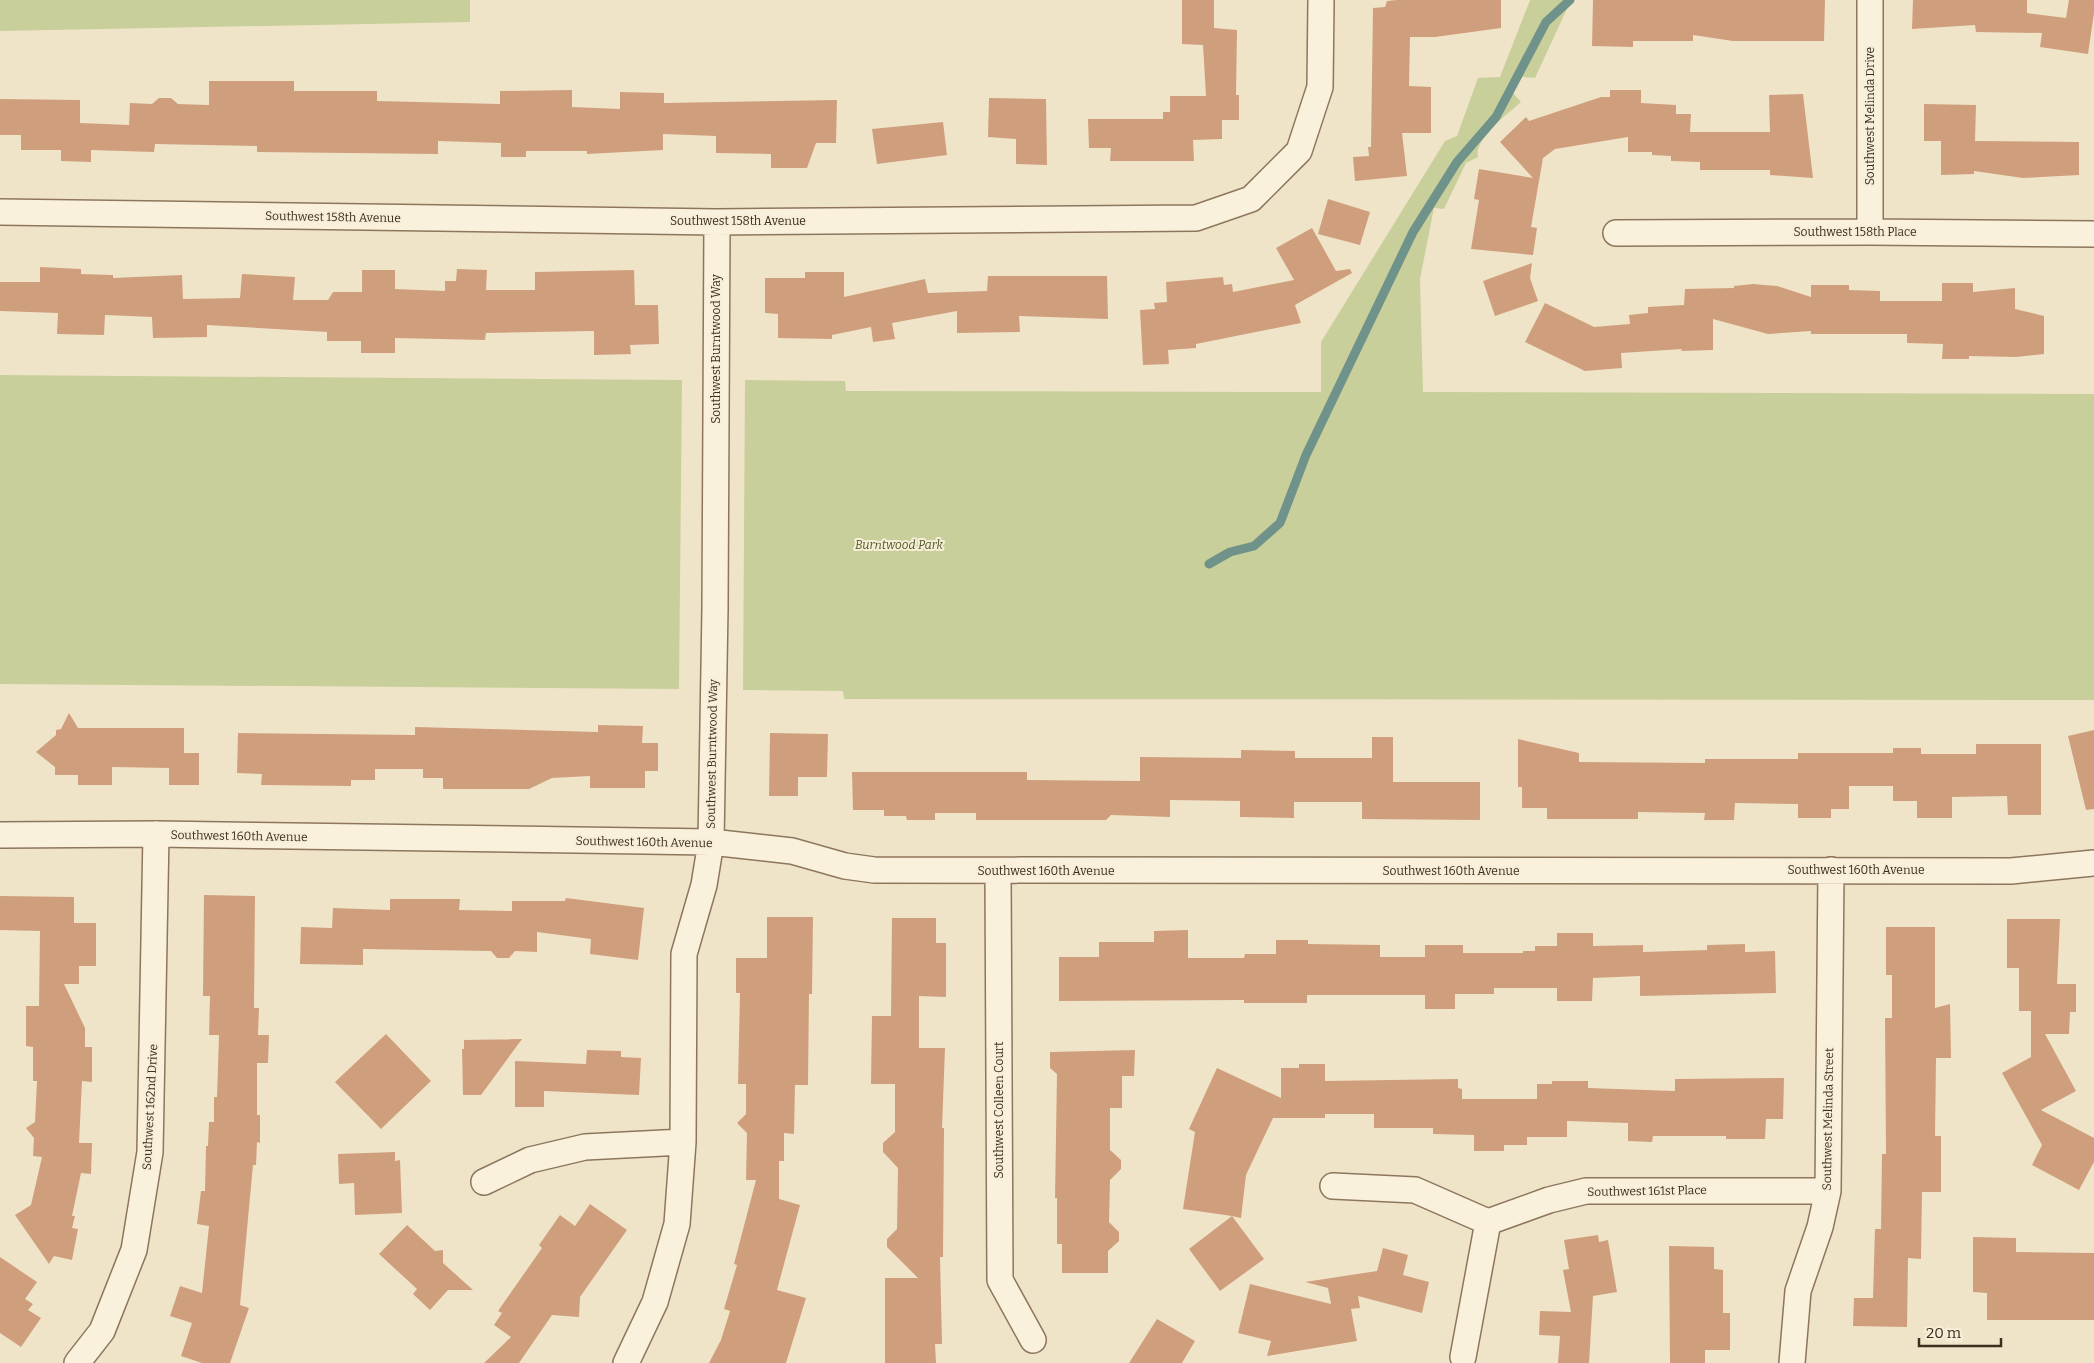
<svg xmlns="http://www.w3.org/2000/svg" width="2094" height="1363" font-family="Bitter,serif">
  <style>
    .green { fill: #c9cf9b }
    .lines { fill: none; stroke-linecap: round; stroke-linejoin: round }
    .stream { stroke: #6f938a; stroke-width: 9 }
    .building { fill: #cf9f7d }
    .street-casing { stroke: #8d765c; stroke-width: 28 }
    .street { stroke: #faf1dc; stroke-width: 25 }
    .labels { text-anchor: middle; dominant-baseline: central; stroke-width: 4; stroke-linejoin: round; paint-order: stroke }
    .street-label { font-size: 12px; fill: #3d2e20; stroke: #f7eed8 }
    .park-label { font-size: 12px; font-style: italic; fill: #4d5a26; stroke: #f7eed8 }
  </style>
  <rect width="100%" height="100%" fill="#f0e4c8"/>
  <path class="green" d="M 0,0 L 470,0 L 470,22 L 0,31 Z
    M 1530,0 L 1571,0 L 1535,78 L 1522,77 L 1512,92 L 1521,102 C 1508,114 1474,138 1478,157 L 1466,163 L 1444,209 L 1434,208 L 1420,279 L 1423,392 L 2094,394 L 2094,700 L 844,699 L 843,691 L 743,690 L 745,380 L 845,381 L 846,391 L 1321,392 L 1321,342 L 1445,141 L 1457,136 L 1478,78 L 1500,77 Z
    M 0,375 L 682,380 L 679,689 L 0,684 Z"/>
  <g class="lines">
    <path class="stream" d="M 1209,564 L 1230,552 L 1254,546 L 1280,523 L 1306,455 L 1413,232 L 1457,162 L 1496,117 L 1546,22 L 1570,0"/>
  </g>
  <path class="building" d="M 1182,0 L 1214,0 L 1214,28 L 1237,30 L 1236,95 L 1239,95 L 1239,120 L 1222,120 L 1222,139 L 1193,140 L 1194,161 L 1110,161 L 1111,148 L 1089,148 L 1088,119 L 1163,119 L 1163,112 L 1170,112 L 1170,96 L 1206,96 L 1203,45 L 1182,44 Z
    M 1397,0 L 1501,0 L 1501,28 L 1435,37 L 1410,37 L 1409,86 L 1431,87 L 1431,133 L 1402,133 L 1407,176 L 1355,181 L 1353,157 L 1369,156 L 1368,147 L 1371,147 L 1373,8 L 1385,7 L 1387,1 Z
    M 1593,0 L 1825,0 L 1824,41 L 1733,41 L 1693,35 L 1693,41 L 1633,41 L 1633,47 L 1592,46 Z
    M 1913,0 L 2027,0 L 2027,13 L 2066,18 L 2069,0 L 2094,0 L 2094,13 L 2088,54 L 2040,47 L 2042,33 L 1976,32 L 1975,25 L 1912,29 Z
    M 209,81 L 294,81 L 294,91 L 377,91 L 377,101 L 500,104 L 500,91 L 572,90 L 572,107 L 620,109 L 620,92 L 664,93 L 664,103 L 837,100 L 836,143 L 816,143 L 807,168 L 771,168 L 771,154 L 716,153 L 716,136 L 663,134 L 663,150 L 587,154 L 587,151 L 526,151 L 526,157 L 501,157 L 501,143 L 438,141 L 438,154 L 257,152 L 257,146 L 155,144 L 154,152 L 91,150 L 91,162 L 61,161 L 61,150 L 21,150 L 21,135 L 0,135 L 0,99 L 80,100 L 80,123 L 129,125 L 130,103 L 152,104 L 159,98 L 171,98 L 178,104 L 209,105 Z
    M 1610,90 L 1641,90 L 1641,103 L 1676,105 L 1676,114 L 1691,114 L 1690,132 L 1770,132 L 1769,95 L 1803,94 L 1813,178 L 1770,175 L 1770,170 L 1700,170 L 1700,162 L 1671,161 L 1671,156 L 1652,155 L 1652,152 L 1628,152 L 1628,137 L 1555,149 L 1543,158 L 1531,227 L 1537,228 L 1533,255 L 1471,249 L 1479,200 L 1474,199 L 1479,169 L 1533,178 L 1500,142 L 1526,117 L 1529,121 L 1601,97 L 1610,97 Z
    M 989,98 L 1046,99 L 1047,165 L 1016,164 L 1016,139 L 988,137 Z
    M 1924,104 L 1976,105 L 1975,141 L 2079,142 L 2079,175 L 2023,178 L 1974,171 L 1974,174 L 1941,175 L 1941,141 L 1924,141 Z
    M 943,122 L 947,155 L 877,164 L 872,129 Z
    M 1328,199 L 1370,212 L 1360,245 L 1318,234 Z
    M 1312,228 L 1336,271 L 1350,269 L 1352,273 L 1295,305 L 1301,323 L 1196,344 L 1196,348 L 1168,350 L 1169,364 L 1143,365 L 1140,310 L 1155,309 L 1154,303 L 1167,302 L 1166,282 L 1223,277 L 1224,285 L 1232,284 L 1233,292 L 1294,280 L 1276,248 Z
    M 1532,263 L 1530,278 L 1538,301 L 1495,316 L 1483,281 Z
    M 40,267 L 81,269 L 81,274 L 113,275 L 113,278 L 182,275 L 183,299 L 240,298 L 242,274 L 295,277 L 293,300 L 328,300 L 333,292 L 362,292 L 362,270 L 395,270 L 395,289 L 445,291 L 445,281 L 456,281 L 457,269 L 487,270 L 486,290 L 535,290 L 535,272 L 634,270 L 635,305 L 658,305 L 659,344 L 630,345 L 631,354 L 594,355 L 594,331 L 486,333 L 485,340 L 395,338 L 395,353 L 361,353 L 361,341 L 327,341 L 327,332 L 207,325 L 207,337 L 153,338 L 152,317 L 105,315 L 104,335 L 57,334 L 58,313 L 0,311 L 0,282 L 40,282 Z
    M 805,272 L 844,272 L 844,297 L 925,279 L 928,293 L 987,291 L 988,276 L 1107,276 L 1108,319 L 1019,316 L 1020,332 L 957,333 L 957,311 L 892,323 L 895,339 L 873,342 L 871,327 L 832,335 L 832,339 L 778,338 L 778,314 L 765,313 L 765,278 L 805,278 Z
    M 1942,283 L 1973,283 L 1973,292 L 2015,288 L 2015,309 L 2044,316 L 2044,354 L 2016,357 L 1969,356 L 1969,359 L 1942,359 L 1943,344 L 1907,343 L 1907,334 L 1811,334 L 1811,331 L 1768,334 L 1713,319 L 1713,350 L 1681,351 L 1682,349 L 1621,353 L 1622,368 L 1585,371 L 1525,342 L 1545,303 L 1594,327 L 1630,324 L 1629,315 L 1648,313 L 1648,307 L 1684,305 L 1685,289 L 1734,288 L 1734,286 L 1753,284 L 1777,286 L 1811,297 L 1811,285 L 1849,285 L 1849,290 L 1880,291 L 1880,301 L 1942,301 Z
    M 69,713 L 78,728 L 184,728 L 184,753 L 199,753 L 199,785 L 169,785 L 169,768 L 112,767 L 112,785 L 78,785 L 78,775 L 55,775 L 55,767 L 36,752 L 56,735 L 56,730 L 61,729 Z
    M 598,725 L 643,726 L 642,743 L 658,743 L 658,771 L 645,771 L 645,788 L 590,788 L 590,776 L 552,778 L 529,789 L 443,789 L 443,778 L 423,778 L 423,769 L 375,769 L 375,780 L 351,780 L 351,786 L 261,785 L 262,774 L 237,773 L 238,733 L 415,735 L 415,727 L 598,732 Z
    M 2094,730 L 2094,809 L 2086,810 L 2068,736 Z
    M 770,733 L 828,734 L 827,777 L 798,777 L 798,796 L 769,796 Z
    M 1372,737 L 1393,737 L 1393,782 L 1480,782 L 1480,820 L 1362,819 L 1362,802 L 1294,802 L 1294,818 L 1240,817 L 1240,801 L 1170,800 L 1170,817 L 1111,815 L 1106,820 L 976,820 L 976,813 L 935,813 L 935,820 L 907,820 L 906,816 L 884,816 L 884,810 L 853,810 L 852,772 L 1027,772 L 1027,780 L 1140,781 L 1140,757 L 1241,758 L 1241,750 L 1295,751 L 1295,758 L 1372,758 Z
    M 1518,739 L 1579,753 L 1579,762 L 1705,763 L 1705,759 L 1798,759 L 1798,753 L 1893,753 L 1893,748 L 1921,748 L 1921,754 L 1976,754 L 1976,744 L 2041,744 L 2041,815 L 2008,815 L 2007,796 L 1952,797 L 1952,818 L 1917,818 L 1917,801 L 1893,801 L 1893,786 L 1849,786 L 1849,809 L 1831,809 L 1831,818 L 1798,818 L 1798,804 L 1735,803 L 1734,820 L 1704,820 L 1705,813 L 1638,812 L 1638,819 L 1547,819 L 1547,808 L 1522,808 L 1522,787 L 1518,787 Z
    M 204,895 L 255,896 L 254,1008 L 259,1008 L 258,1035 L 269,1035 L 268,1063 L 257,1063 L 257,1115 L 260,1115 L 260,1143 L 257,1142 L 256,1165 L 253,1165 L 240,1305 L 249,1308 L 230,1363 L 202,1363 L 181,1356 L 192,1323 L 170,1316 L 180,1286 L 202,1293 L 209,1226 L 197,1224 L 201,1191 L 205,1191 L 206,1146 L 208,1146 L 209,1122 L 214,1122 L 214,1097 L 217,1097 L 219,1035 L 209,1035 L 210,996 L 203,996 Z
    M 0,896 L 74,897 L 74,923 L 96,923 L 96,966 L 79,966 L 79,984 L 64,984 L 85,1028 L 85,1047 L 92,1047 L 92,1082 L 82,1081 L 79,1143 L 92,1143 L 91,1174 L 81,1173 L 72,1216 L 75,1216 L 72,1228 L 78,1229 L 72,1260 L 54,1256 L 49,1264 L 15,1215 L 31,1205 L 42,1157 L 33,1156 L 34,1138 L 26,1128 L 35,1122 L 37,1081 L 33,1081 L 33,1047 L 26,1046 L 26,1006 L 39,1006 L 40,931 L 0,930 Z
    M 566,898 L 644,908 L 638,960 L 590,954 L 591,939 L 537,932 L 537,952 L 515,951 L 509,958 L 497,958 L 491,951 L 363,949 L 363,965 L 300,964 L 301,927 L 332,928 L 333,908 L 390,910 L 390,899 L 460,899 L 459,910 L 512,911 L 512,901 L 565,901 Z
    M 767,917 L 813,917 L 812,994 L 809,994 L 808,1085 L 795,1085 L 794,1134 L 784,1133 L 784,1161 L 779,1161 L 779,1199 L 800,1205 L 777,1290 L 806,1298 L 786,1363 L 709,1363 L 721,1340 L 730,1311 L 724,1309 L 737,1265 L 734,1264 L 756,1180 L 746,1180 L 747,1133 L 737,1123 L 746,1114 L 746,1084 L 738,1084 L 740,993 L 736,993 L 736,958 L 767,958 Z
    M 892,918 L 936,918 L 936,943 L 946,943 L 946,997 L 919,996 L 919,1048 L 945,1048 L 942,1128 L 944,1128 L 943,1257 L 940,1257 L 942,1344 L 935,1344 L 936,1363 L 885,1363 L 885,1278 L 918,1278 L 887,1247 L 887,1239 L 897,1229 L 898,1168 L 883,1152 L 883,1143 L 895,1132 L 895,1084 L 871,1084 L 872,1016 L 891,1016 Z
    M 2007,919 L 2060,919 L 2057,984 L 2076,984 L 2076,1012 L 2070,1012 L 2069,1034 L 2045,1034 L 2076,1091 L 2041,1110 L 2094,1138 L 2094,1162 L 2079,1190 L 2032,1165 L 2042,1145 L 2002,1073 L 2031,1057 L 2031,1011 L 2019,1011 L 2019,968 L 2007,968 Z
    M 1886,927 L 1935,927 L 1935,1008 L 1950,1004 L 1951,1058 L 1936,1058 L 1935,1136 L 1941,1136 L 1941,1192 L 1922,1192 L 1921,1259 L 1908,1258 L 1907,1327 L 1853,1326 L 1854,1298 L 1873,1298 L 1875,1229 L 1881,1229 L 1882,1154 L 1886,1154 L 1885,1018 L 1892,1018 L 1892,975 L 1886,975 Z
    M 1188,930 L 1188,958 L 1244,958 L 1245,954 L 1276,954 L 1276,940 L 1308,940 L 1308,944 L 1380,945 L 1380,957 L 1425,957 L 1425,945 L 1463,945 L 1463,953 L 1523,953 L 1523,951 L 1535,951 L 1535,946 L 1557,946 L 1557,933 L 1593,933 L 1593,946 L 1643,945 L 1643,952 L 1707,950 L 1707,945 L 1745,944 L 1745,952 L 1775,951 L 1776,993 L 1640,996 L 1640,976 L 1593,978 L 1592,1001 L 1557,1001 L 1557,988 L 1494,988 L 1494,994 L 1455,994 L 1455,1009 L 1425,1009 L 1425,995 L 1307,995 L 1307,1003 L 1244,1003 L 1244,1000 L 1059,1001 L 1059,957 L 1099,957 L 1099,942 L 1154,942 L 1154,931 Z
    M 386,1034 L 431,1081 L 381,1129 L 335,1082 Z
    M 522,1039 L 481,1095 L 463,1095 L 462,1049 L 464,1049 L 464,1040 Z
    M 587,1050 L 621,1051 L 621,1057 L 641,1058 L 639,1095 L 544,1091 L 544,1107 L 515,1107 L 515,1061 L 586,1064 Z
    M 1135,1050 L 1134,1076 L 1122,1076 L 1122,1108 L 1110,1108 L 1110,1150 L 1121,1160 L 1121,1169 L 1110,1180 L 1109,1222 L 1119,1232 L 1119,1241 L 1108,1251 L 1108,1273 L 1062,1273 L 1062,1244 L 1057,1244 L 1057,1198 L 1055,1198 L 1057,1074 L 1050,1068 L 1050,1052 Z
    M 1299,1064 L 1325,1064 L 1325,1081 L 1458,1079 L 1458,1088 L 1462,1089 L 1462,1099 L 1537,1099 L 1537,1084 L 1552,1084 L 1552,1081 L 1588,1081 L 1588,1088 L 1675,1091 L 1675,1079 L 1784,1078 L 1783,1119 L 1766,1119 L 1765,1139 L 1726,1139 L 1726,1136 L 1653,1136 L 1652,1142 L 1628,1141 L 1628,1123 L 1567,1121 L 1567,1137 L 1527,1137 L 1527,1145 L 1504,1145 L 1504,1151 L 1474,1151 L 1474,1135 L 1433,1134 L 1433,1128 L 1374,1128 L 1374,1114 L 1325,1114 L 1325,1118 L 1273,1118 L 1246,1175 L 1241,1218 L 1232,1216 L 1264,1259 L 1220,1291 L 1189,1249 L 1232,1216 L 1183,1209 L 1195,1132 L 1189,1129 L 1217,1068 L 1281,1098 L 1281,1068 L 1299,1068 Z
    M 395,1152 L 395,1161 L 400,1160 L 402,1213 L 355,1215 L 354,1183 L 339,1184 L 338,1154 Z
    M 590,1204 L 627,1230 L 580,1297 L 579,1317 L 552,1315 L 519,1363 L 484,1363 L 511,1337 L 494,1325 L 502,1313 L 498,1311 L 542,1248 L 539,1245 L 560,1215 L 575,1226 Z
    M 407,1225 L 435,1251 L 443,1250 L 443,1263 L 473,1290 L 448,1290 L 430,1310 L 413,1294 L 417,1289 L 379,1254 Z
    M 1598,1235 L 1599,1242 L 1608,1240 L 1617,1292 L 1593,1296 L 1589,1363 L 1558,1363 L 1560,1336 L 1539,1335 L 1540,1311 L 1571,1312 L 1563,1270 L 1569,1269 L 1564,1240 Z
    M 1973,1237 L 2016,1238 L 2016,1252 L 2094,1253 L 2094,1320 L 1987,1320 L 1987,1293 L 1973,1292 Z
    M 1669,1246 L 1714,1247 L 1714,1269 L 1723,1270 L 1723,1313 L 1730,1313 L 1730,1350 L 1705,1350 L 1705,1363 L 1670,1363 Z
    M 1383,1248 L 1408,1255 L 1403,1275 L 1429,1282 L 1422,1313 L 1358,1296 L 1360,1308 L 1351,1309 L 1357,1341 L 1267,1356 L 1271,1341 L 1238,1333 L 1250,1284 L 1331,1304 L 1328,1288 L 1305,1282 L 1377,1271 Z
    M 0,1257 L 37,1282 L 25,1299 L 33,1304 L 28,1310 L 41,1318 L 21,1347 L 0,1333 Z
    M 1157,1319 L 1195,1341 L 1182,1363 L 1129,1363 Z"/>
  <g class="lines">
    <defs>
      <path id="street" d="M 1870,0 L 1870,232
        M 0,212 L 717,222 L 1196,218 L 1251,199 L 1299,151 L 1320,87 L 1321,0
        M 1616,233 L 1870,232 L 2094,234
        M 0,835 L 156,834 L 711,842 L 792,851 L 845,866 L 874,870 L 2011,871 L 2094,863
        M 998,871 L 1000,1280 L 1033,1340
        M 484,1182 L 530,1160 L 585,1147 L 683,1142
        M 1333,1186 L 1415,1190 L 1488,1222
        M 1488,1222 L 1549,1200 L 1586,1191 L 1828,1191
        M 1463,1357 L 1488,1222
        M 77,1363 L 102,1331 L 134,1250 L 150,1152 L 156,834
        M 626,1363 L 655,1302 L 677,1224 L 683,1142 L 684,954 L 704,885 L 711,842 L 715,608 L 717,222
        M 1792,1363 L 1798,1291 L 1820,1227 L 1828,1191 L 1831,870"/>
    </defs>
    <use href="#street" class="street-casing"/>
    <use href="#street" class="street"/>
  </g>
  <g class="labels">
    <g class="street-label">
      <text transform="translate(1870 116) rotate(-90)">Southwest Melinda Drive</text>
      <text transform="translate(333 217) rotate(1)">Southwest 158th Avenue</text>
      <text x="738" y="221">Southwest 158th Avenue</text>
      <text x="1855" y="232">Southwest 158th Place</text>
      <text transform="translate(716 349) rotate(-90)">Southwest Burntwood Way</text>
      <text transform="translate(712 754) rotate(-89)">Southwest Burntwood Way</text>
      <text transform="translate(239 836) rotate(1)">Southwest 160th Avenue</text>
      <text transform="translate(644 842) rotate(1)">Southwest 160th Avenue</text>
      <text x="1856" y="870">Southwest 160th Avenue</text>
      <text x="1046" y="871">Southwest 160th Avenue</text>
      <text x="1451" y="871">Southwest 160th Avenue</text>
      <text transform="translate(150 1107) rotate(-87)">Southwest 162nd Drive</text>
      <text transform="translate(999 1110) rotate(-90)">Southwest Colleen Court</text>
      <text transform="translate(1828 1119) rotate(-89)">Southwest Melinda Street</text>
      <text transform="translate(1647 1191) rotate(-1)">Southwest 161st Place</text>
    </g>
    <g class="park-label">
      <text x="899" y="545">Burntwood Park</text>
    </g>
  </g>
  <path d="M1919 1338v8h82v-8" fill="none" stroke="#3d2e20" stroke-width="2.5"/>
  <text x="1926" y="1338" font-size="15" fill="#3d2e20" stroke="#f7eed8" stroke-width="4" paint-order="stroke">20 m</text>
</svg>
